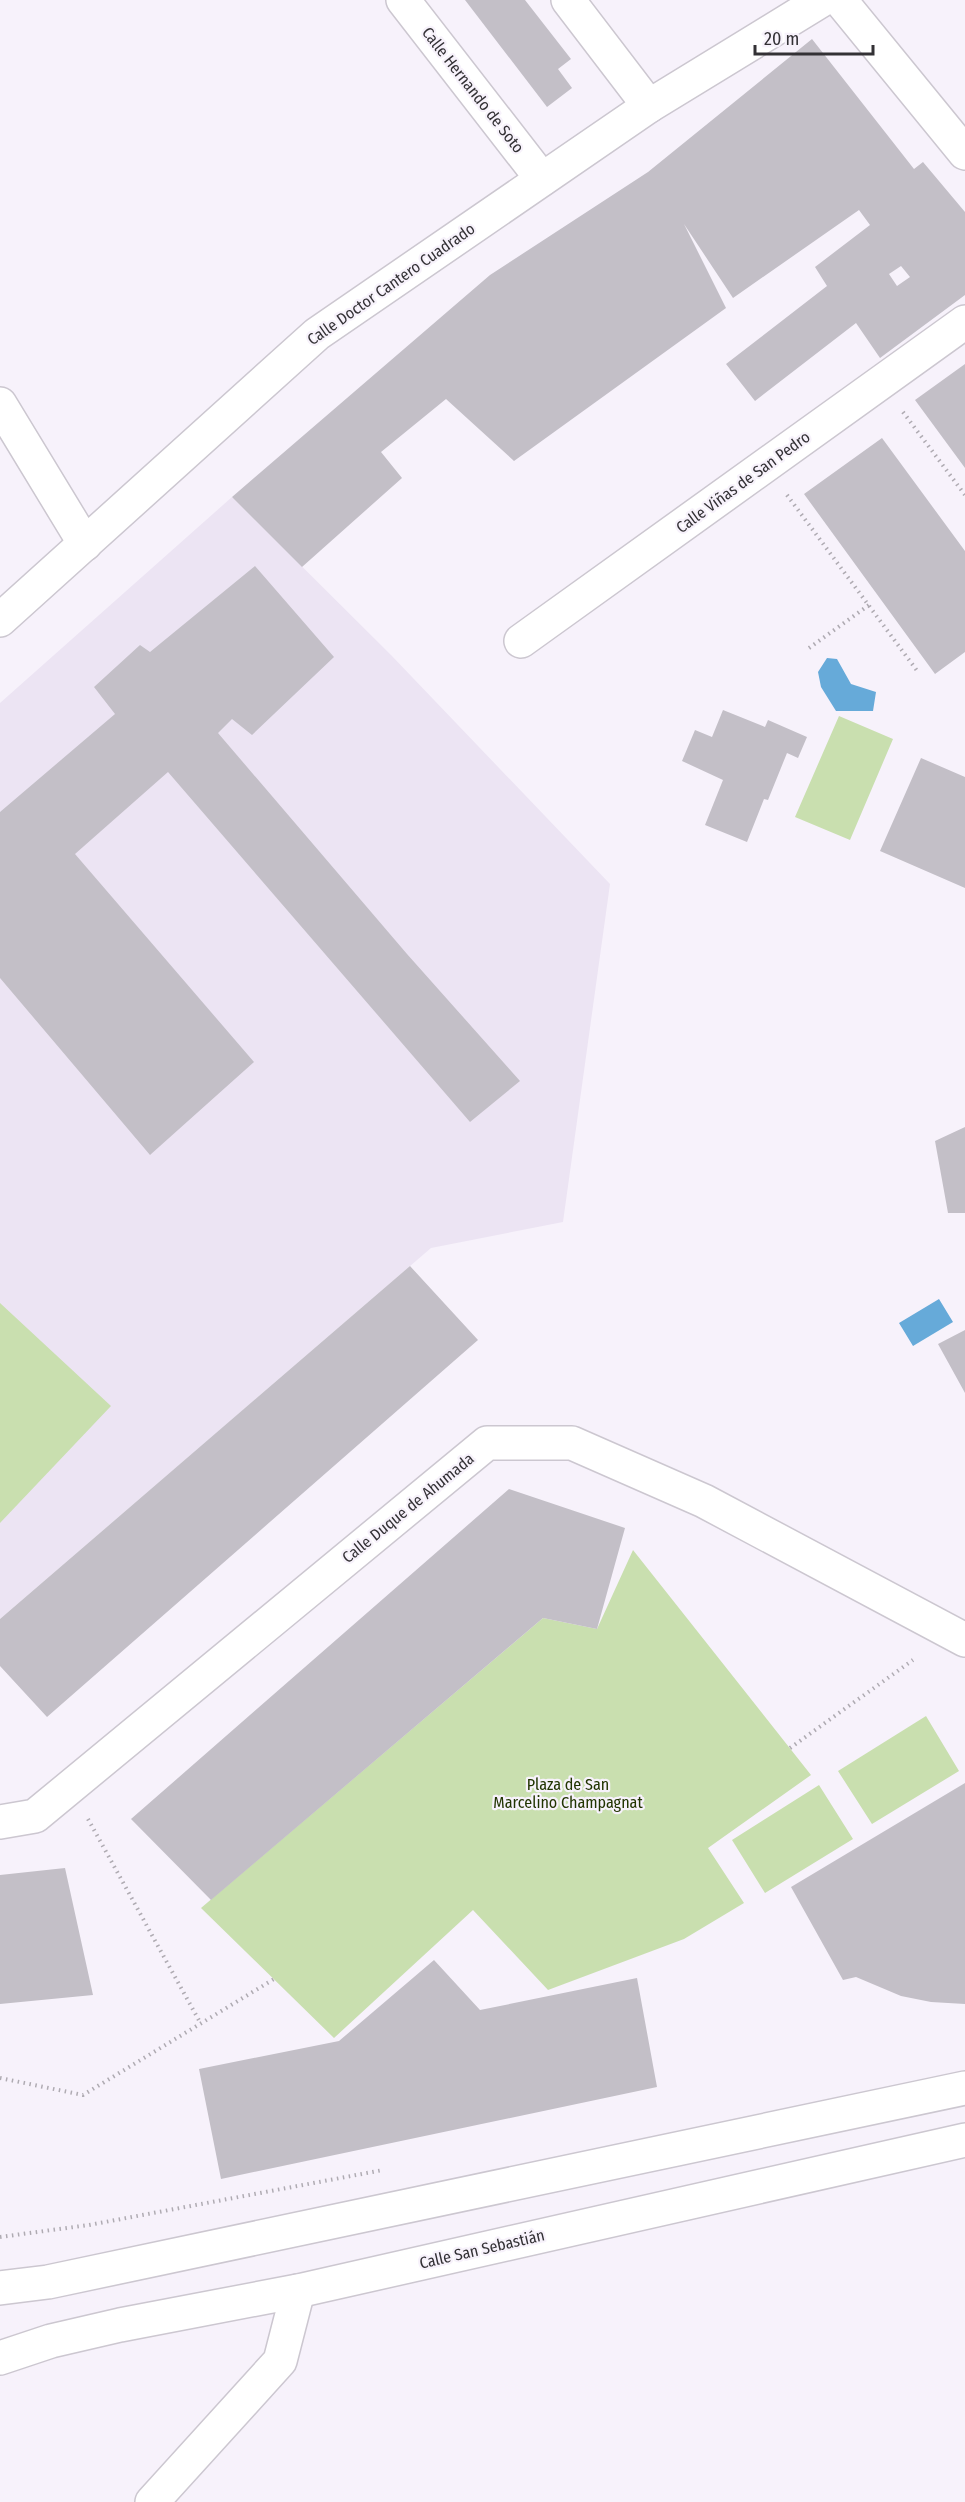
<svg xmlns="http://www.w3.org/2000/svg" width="965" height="2502" font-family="'Fira Sans Condensed',sans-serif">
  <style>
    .built { fill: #ece4f3 }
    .green { fill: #c9dfaf }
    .water { fill: #66aad9 }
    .building { fill: #c3bfc7; fill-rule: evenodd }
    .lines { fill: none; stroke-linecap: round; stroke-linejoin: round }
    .street-casing { stroke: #ccc7d0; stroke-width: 36 }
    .secondary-casing { stroke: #ccc7d0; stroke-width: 36 }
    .path { stroke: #afabb2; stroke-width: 4; stroke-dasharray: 1.5 4.5; stroke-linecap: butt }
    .street { stroke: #fff; stroke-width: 33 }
    .secondary { stroke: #fff; stroke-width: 33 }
    .labels { text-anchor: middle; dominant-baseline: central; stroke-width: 4.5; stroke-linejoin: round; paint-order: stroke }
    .street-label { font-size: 16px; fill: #333135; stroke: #f7f2fb }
    .park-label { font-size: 16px; fill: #213401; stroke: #f7f2fb }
  </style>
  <rect width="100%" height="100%" fill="#f7f2fb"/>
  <path class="built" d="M 232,497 L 391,655 L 610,884 L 563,1222 L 431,1248 L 0,1619 L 0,703 Z"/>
  <path class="green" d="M 839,716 L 893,739 L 850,840 L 795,817 Z
    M 0,1303 L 111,1406 L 0,1523 Z
    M 633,1550 L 811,1775 L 708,1848 L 744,1903 L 684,1939 L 548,1990 L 473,1910 L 334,2038 L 201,1908 L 543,1618 L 597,1629 Z
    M 926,1716 L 959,1771 L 872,1824 L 838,1771 Z
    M 819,1785 L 853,1839 L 765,1893 L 732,1840 Z"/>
  <path class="water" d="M 827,658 L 837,659 L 851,684 L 876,692 L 873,711 L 836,711 L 821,687 L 818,672 Z
    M 939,1299 L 953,1322 L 913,1346 L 899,1323 Z"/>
  <path class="building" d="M 465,0 L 525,0 L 571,59 L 558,69 L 572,88 L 547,107 Z
    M 812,39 L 914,169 L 923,162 L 965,212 L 965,295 L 880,358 L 856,323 L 755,401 L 726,364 L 827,286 L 815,267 L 870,225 L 859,210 L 733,298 L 684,224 L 726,308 L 514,461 L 446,399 L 381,452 L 402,478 L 302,567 L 232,497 L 490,275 L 648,172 ZM 901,266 L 910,277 L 897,286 L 889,274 Z
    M 965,364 L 965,468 L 915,400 Z
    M 882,438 L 965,551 L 965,652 L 935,674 L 804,494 Z
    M 255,566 L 334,657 L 252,735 L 232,719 L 218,733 L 407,954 L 520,1081 L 470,1122 L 168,772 L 75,854 L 254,1062 L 150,1155 L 0,978 L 0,812 L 115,714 L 94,687 L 140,645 L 150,652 Z
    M 723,710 L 765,727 L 768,720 L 807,737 L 798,758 L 787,753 L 768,800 L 764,799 L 747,842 L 705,825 L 723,780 L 682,761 L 695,730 L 712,737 Z
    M 921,758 L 965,777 L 965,888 L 880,851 Z
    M 965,1127 L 965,1213 L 948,1213 L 935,1141 Z
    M 410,1266 L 478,1340 L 47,1717 L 0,1666 L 0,1619 Z
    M 965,1330 L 965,1393 L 938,1344 Z
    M 509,1489 L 625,1528 L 597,1629 L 543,1618 L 211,1900 L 131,1819 Z
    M 965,1783 L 965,2004 L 931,2002 L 901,1996 L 856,1977 L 843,1980 L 791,1887 Z
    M 65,1868 L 93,1995 L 0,2004 L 0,1875 Z
    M 434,1960 L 480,2010 L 637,1978 L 657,2087 L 221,2179 L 199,2069 L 339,2041 Z"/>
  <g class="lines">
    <defs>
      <path id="street" d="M 403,0 L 542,179
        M 568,0 L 649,106
        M 0,404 L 85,544
        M 521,641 L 965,322
        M 0,1822 L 35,1816 L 487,1443 L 572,1443 L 704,1501 L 965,1640
        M 152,2502 L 280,2361 L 298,2291"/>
      <path id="secondary" d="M 840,0 L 965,153
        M 0,620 L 317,334 L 649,106 L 822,0
        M 0,2288 L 48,2282 L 965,2088
        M 0,2358 L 51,2341 L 120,2325 L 298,2291 L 965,2140"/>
    </defs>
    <use href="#street" class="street-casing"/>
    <use href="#secondary" class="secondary-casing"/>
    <path class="path" d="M 903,412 L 965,495
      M 787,495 L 918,672
      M 809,648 L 869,605
      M 790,1748 L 913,1660
      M 88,1819 L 201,2024
      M 0,2078 L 83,2095 L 274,1979
      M 0,2237 L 89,2225 L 383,2170"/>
    <use href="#street" class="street"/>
    <use href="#secondary" class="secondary"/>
  </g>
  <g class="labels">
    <g class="street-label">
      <text transform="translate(473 90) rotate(52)">Calle Hernando de Soto</text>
      <text transform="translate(391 284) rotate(-35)">Calle Doctor Cantero Cuadrado</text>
      <text transform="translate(743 482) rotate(-36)">Calle Viñas de San Pedro</text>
      <text transform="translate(408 1508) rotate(-39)">Calle Duque de Ahumada</text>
      <text transform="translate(482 2249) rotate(-13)">Calle San Sebastián</text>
    </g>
    <g class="park-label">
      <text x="568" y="1784">Plaza de San<tspan x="568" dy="18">Marcelino Champagnat</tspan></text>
    </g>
  </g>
  <path d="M755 45v9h118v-9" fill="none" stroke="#333135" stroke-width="3"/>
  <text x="764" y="45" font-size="18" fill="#333135" stroke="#f7f2fb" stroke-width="4.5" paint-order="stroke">20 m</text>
</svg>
